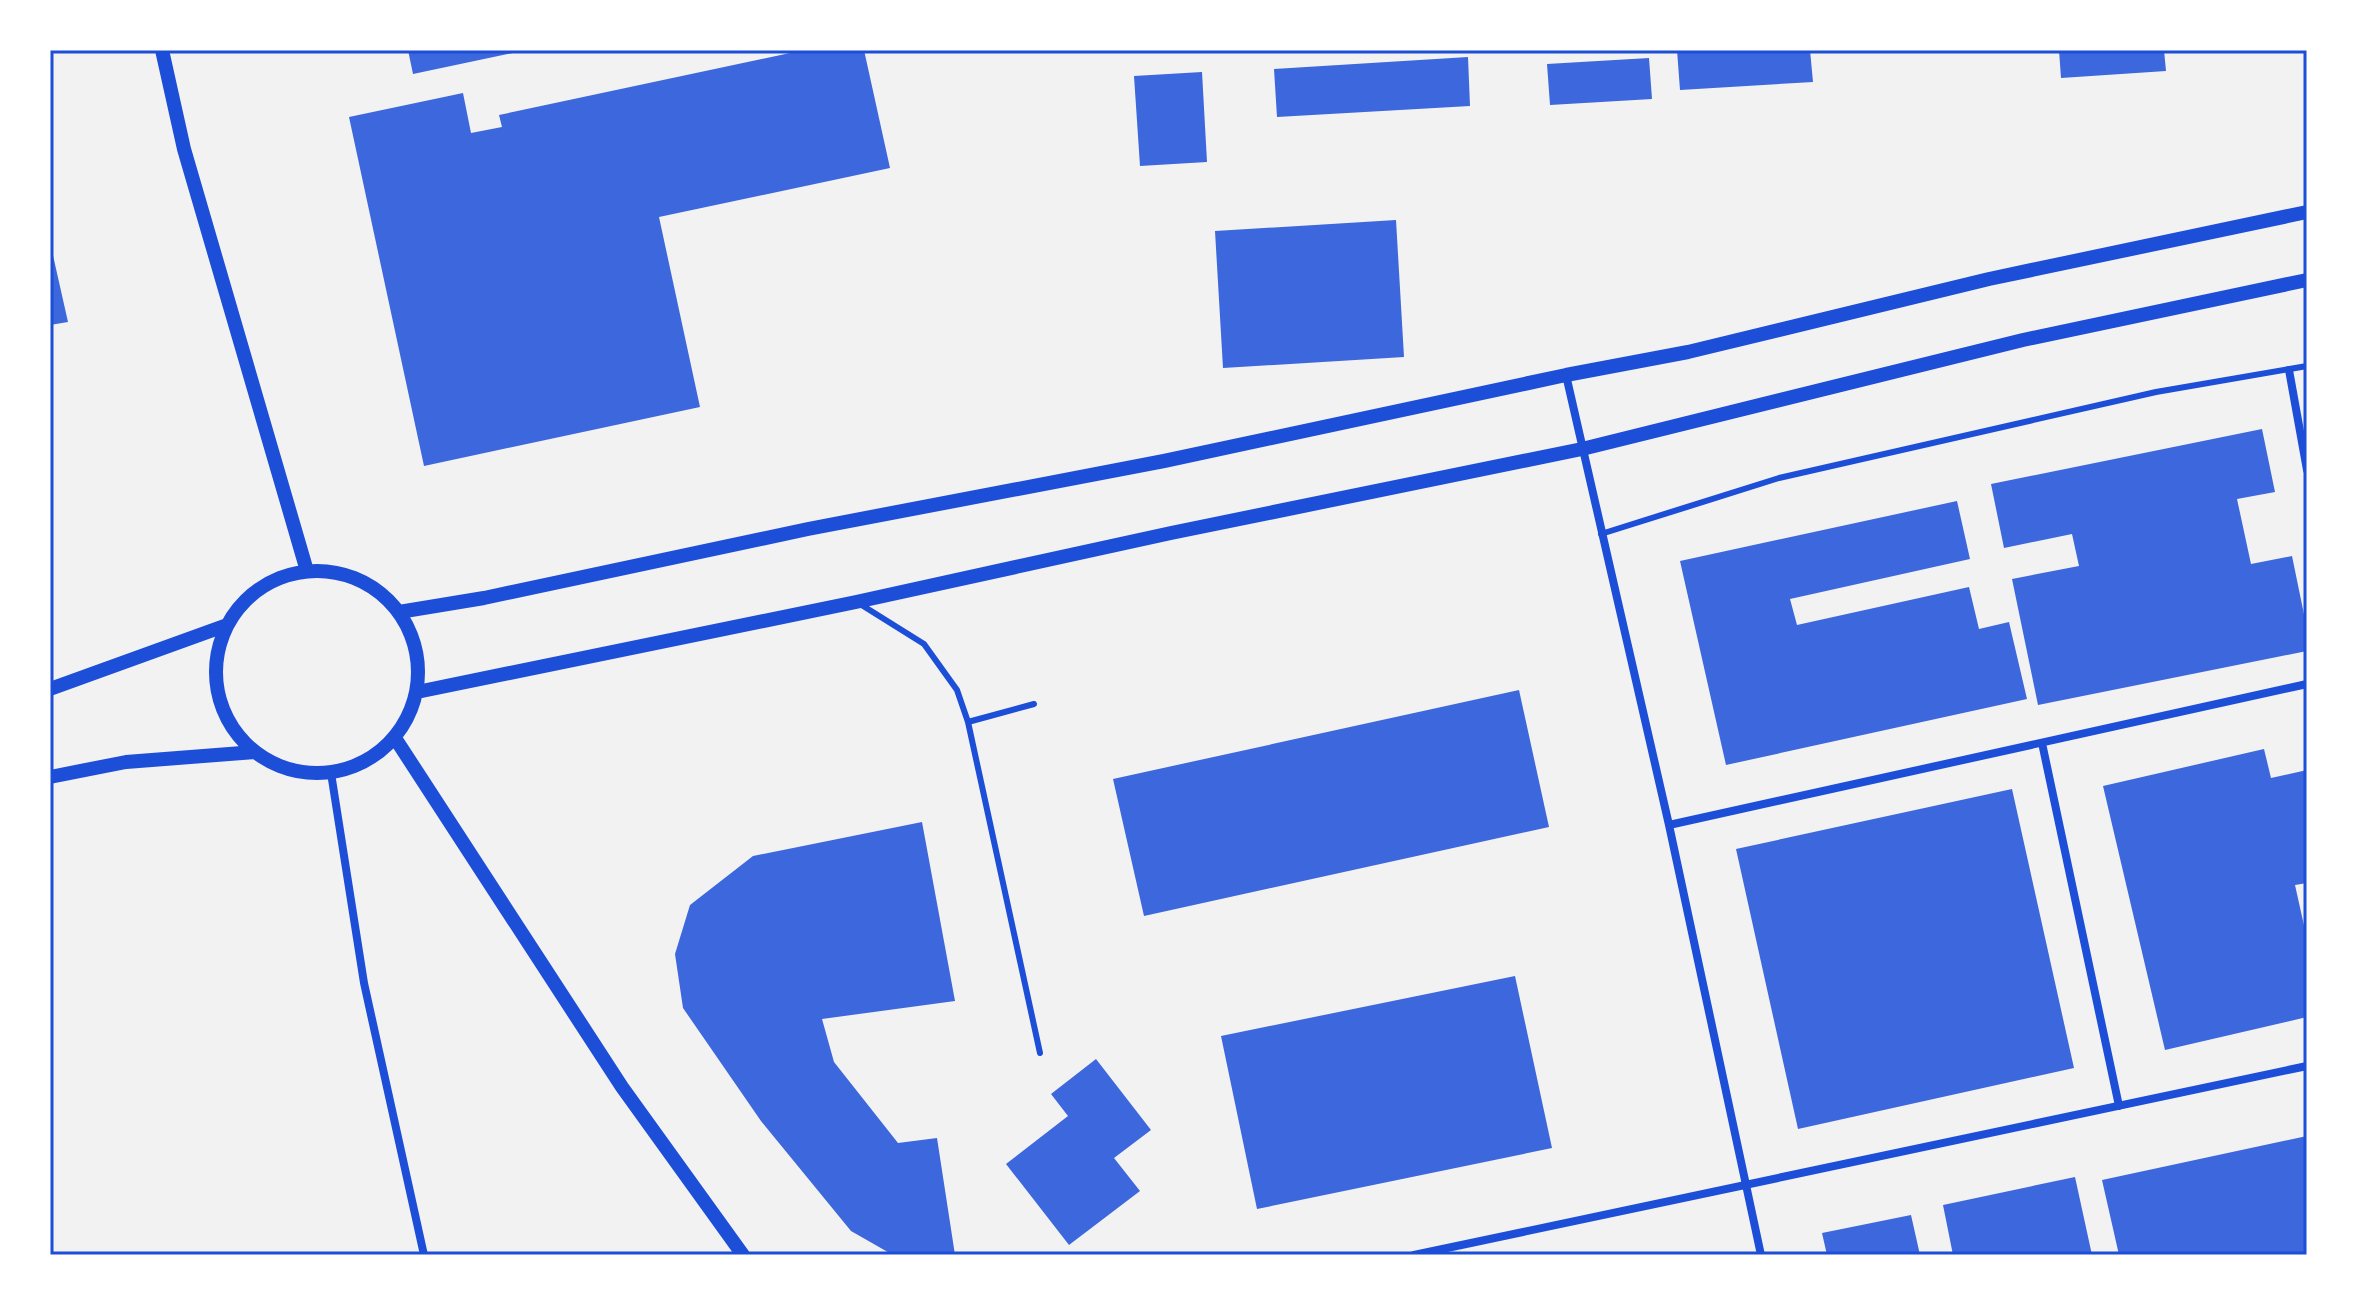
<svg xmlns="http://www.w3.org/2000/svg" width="2357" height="1305" font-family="Jost,sans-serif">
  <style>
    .building { fill: #3d67dc }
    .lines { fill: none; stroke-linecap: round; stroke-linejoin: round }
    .service { stroke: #1d4ed8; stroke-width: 6 }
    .minor { stroke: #1d4ed8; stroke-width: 8 }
    .tertiary { stroke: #1d4ed8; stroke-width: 14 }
    .neatline { fill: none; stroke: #1d4ed8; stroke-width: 3 }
  </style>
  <rect width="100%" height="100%" fill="#f2f2f2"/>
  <path class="building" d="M 408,50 L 522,50 L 522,51 L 413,74 Z
    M 804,50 L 864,50 L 890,168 L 659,217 L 700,407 L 424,466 L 349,117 L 463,93 L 471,133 L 502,127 L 499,115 Z
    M 1677,50 L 1810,50 L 1813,82 L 1680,90 Z
    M 2059,50 L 2164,50 L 2166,71 L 2061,78 Z
    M 1468,57 L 1470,106 L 1277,117 L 1274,69 Z
    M 1649,58 L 1652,99 L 1550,105 L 1547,64 Z
    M 1202,72 L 1207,162 L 1140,166 L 1134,76 Z
    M 1396,220 L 1404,357 L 1223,368 L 1215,231 Z
    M 50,242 L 68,322 L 50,325 Z
    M 2262,429 L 2275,492 L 2237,499 L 2251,564 L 2292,556 L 2307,629 L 2307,651 L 2038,705 L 2012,579 L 2079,566 L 2072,534 L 2004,548 L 1991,484 Z
    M 1957,501 L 1970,559 L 1790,599 L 1797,625 L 1969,587 L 1979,629 L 2009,622 L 2027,699 L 1726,765 L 1680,561 Z
    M 1519,690 L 1549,827 L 1144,916 L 1113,779 Z
    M 2264,749 L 2271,778 L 2307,770 L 2307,883 L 2295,885 L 2307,939 L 2307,1017 L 2165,1050 L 2103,786 Z
    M 2012,789 L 2074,1068 L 1798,1129 L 1736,849 Z
    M 922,822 L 955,1001 L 822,1019 L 834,1062 L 898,1143 L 937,1138 L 955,1255 L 893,1255 L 851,1231 L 761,1121 L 683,1008 L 675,954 L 690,905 L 753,856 Z
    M 1515,976 L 1552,1148 L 1257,1209 L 1221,1036 Z
    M 1096,1059 L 1151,1130 L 1114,1158 L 1140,1191 L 1069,1245 L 1006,1164 L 1068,1116 L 1051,1094 Z
    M 2307,1136 L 2307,1255 L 2119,1255 L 2102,1180 Z
    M 2075,1177 L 2092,1255 L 1953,1255 L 1943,1205 Z
    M 1911,1215 L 1920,1255 L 1827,1255 L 1822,1233 Z"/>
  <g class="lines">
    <path class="service" d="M 1601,534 L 1779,478 L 2156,392 L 2307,366
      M 860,604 L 924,644 L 957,690 L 968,722 L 1040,1053
      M 968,722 L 1034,704"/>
    <path class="minor" d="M 2289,370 L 2307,470
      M 1566,375 L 1669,825 L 1761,1255
      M 2042,743 L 2119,1106
      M 331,773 L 364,983 L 424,1255
      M 1669,825 L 2307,684
      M 1414,1255 L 2307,1066"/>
    <path class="tertiary" d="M 162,50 L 184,149 L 307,571
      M216 672a101 101 0 1 1 202 0a101 101 0 1 1-202 0Z
      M 399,612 L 484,598 L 808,529 L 1164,461 L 1566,375 L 1688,352 L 1989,279 L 2307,212
      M 50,689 L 227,625
      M 417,692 L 856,602 L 1171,533 L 1582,449 L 2023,340 L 2307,280
      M 395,738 L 622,1087 L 743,1255
      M 50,777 L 126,762 L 255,752"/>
  </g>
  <rect width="2357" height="1305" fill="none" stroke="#ffffff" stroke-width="104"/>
  <rect x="52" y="52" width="2253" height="1201" class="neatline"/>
</svg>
